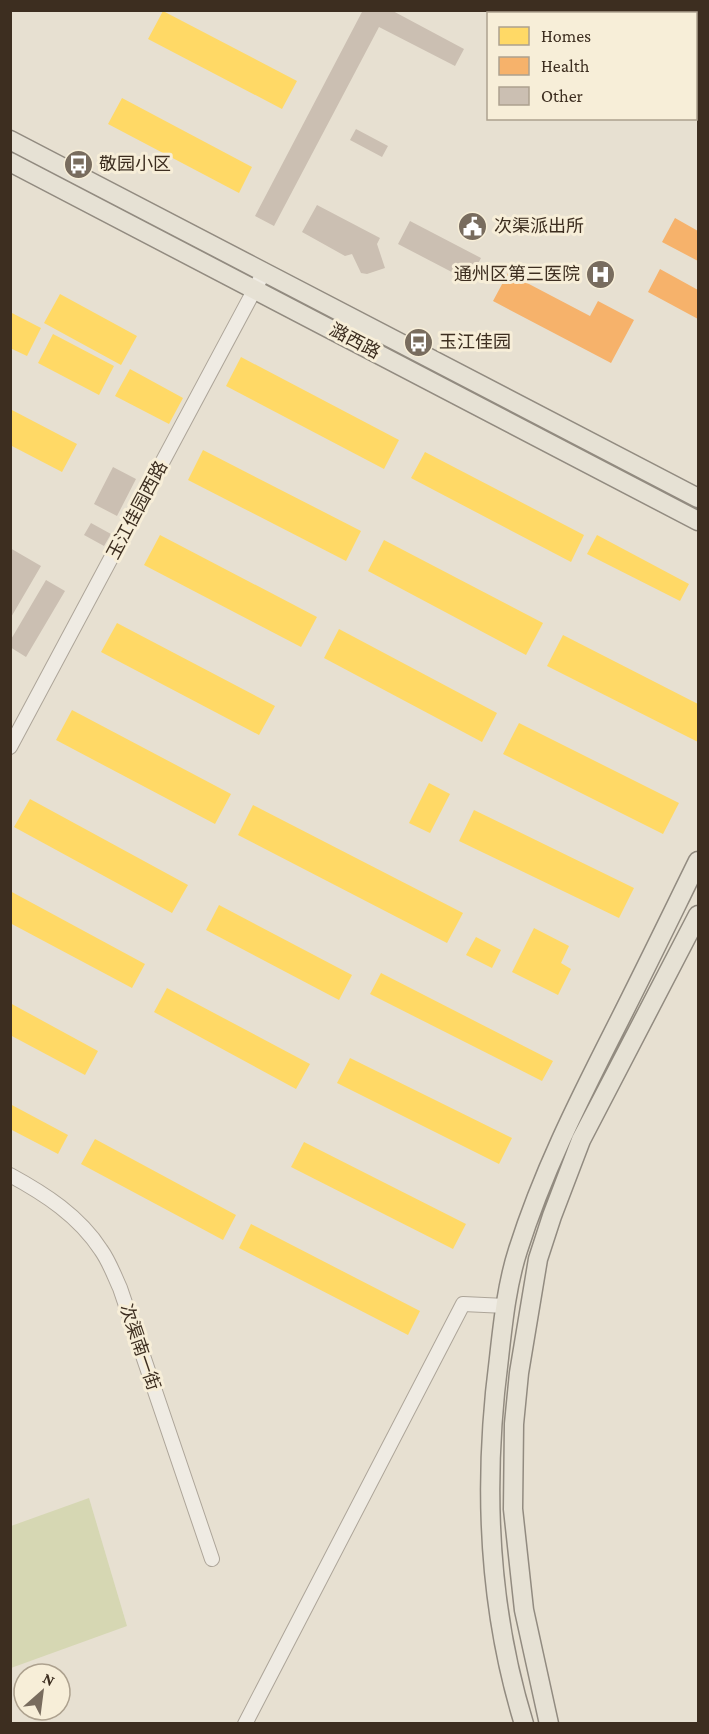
<svg xmlns="http://www.w3.org/2000/svg" width="709" height="1734" font-family="'Crimson Pro','Noto Sans SC',serif">
  <style>
    .green { fill: #d6d7b3 }
    .homes { fill: #ffd966 }
    .health { fill: #f6b26b }
    .building { fill: #cbbfb2 }
    .lines { fill: none; stroke-linecap: round; stroke-linejoin: round }
    .minor-casing { stroke: #ada599; stroke-width: 16 }
    .major-casing { stroke: #928b80; stroke-width: 21 }
    .minor { stroke: #efebe3; stroke-width: 14 }
    .major { stroke: #e6e1d4; stroke-width: 18 }
    .labels { text-anchor: middle; dominant-baseline: central; stroke-width: 6; stroke-linejoin: round; paint-order: stroke }
    .poi-label { font-size: 18px; fill: #3d2e20; stroke: #f7eed8; text-anchor: start }
    .street-label { font-size: 18px; fill: #3d2e20; stroke: #f7eed8 }
  </style>
  <rect width="100%" height="100%" fill="#e7e0d1"/>
  <path class="green" d="M 89,1498 L 127,1626 L 11,1668 L 11,1526 Z"/>
  <path class="homes" d="M 488,10 L 539,10 L 537,14 L 493,14 Z
    M 163,11 L 297,81 L 282,109 L 148,39 Z
    M 122,98 L 252,167 L 239,193 L 108,124 Z
    M 60,294 L 137,336 L 121,365 L 44,323 Z
    M 10,312 L 41,328 L 27,356 L 10,348 Z
    M 53,334 L 114,366 L 99,395 L 38,363 Z
    M 241,357 L 399,440 L 384,469 L 226,386 Z
    M 130,369 L 183,398 L 169,424 L 115,396 Z
    M 10,409 L 77,444 L 62,472 L 10,445 Z
    M 203,450 L 361,531 L 346,561 L 188,480 Z
    M 425,452 L 584,535 L 571,562 L 411,478 Z
    M 160,535 L 317,617 L 301,647 L 144,565 Z
    M 597,535 L 689,584 L 680,601 L 587,554 Z
    M 384,540 L 543,623 L 526,655 L 368,571 Z
    M 117,623 L 275,706 L 259,735 L 101,652 Z
    M 339,629 L 497,713 L 482,742 L 324,658 Z
    M 563,635 L 698,704 L 698,742 L 547,666 Z
    M 72,710 L 231,794 L 215,824 L 56,740 Z
    M 519,723 L 679,803 L 663,834 L 503,754 Z
    M 429,783 L 450,794 L 430,833 L 409,823 Z
    M 30,799 L 188,885 L 172,913 L 14,827 Z
    M 253,805 L 463,913 L 447,943 L 238,835 Z
    M 474,810 L 634,888 L 619,918 L 459,841 Z
    M 10,891 L 145,964 L 132,988 L 10,923 Z
    M 219,905 L 352,975 L 339,1000 L 206,930 Z
    M 534,928 L 569,946 L 561,963 L 571,969 L 558,995 L 512,972 Z
    M 476,937 L 501,950 L 492,968 L 466,955 Z
    M 381,973 L 553,1061 L 542,1081 L 370,994 Z
    M 167,988 L 310,1064 L 296,1089 L 154,1012 Z
    M 10,1003 L 98,1051 L 85,1075 L 10,1035 Z
    M 350,1058 L 512,1138 L 499,1164 L 337,1083 Z
    M 10,1104 L 68,1135 L 58,1154 L 10,1129 Z
    M 95,1139 L 236,1215 L 223,1240 L 81,1164 Z
    M 304,1142 L 466,1224 L 453,1249 L 291,1167 Z
    M 251,1224 L 420,1311 L 408,1335 L 239,1248 Z"/>
  <path class="health" d="M 675,218 L 698,231 L 698,261 L 662,242 Z
    M 660,269 L 698,290 L 698,319 L 648,292 Z
    M 508,273 L 590,316 L 598,301 L 634,320 L 611,363 L 493,301 Z"/>
  <path class="building" d="M 363,10 L 391,10 L 464,49 L 455,66 L 379,27 L 274,226 L 255,216 Z
    M 356,129 L 388,146 L 382,157 L 350,140 Z
    M 317,205 L 380,238 L 377,244 L 385,268 L 367,274 L 361,273 L 352,254 L 345,256 L 302,232 Z
    M 410,221 L 481,258 L 469,281 L 398,244 Z
    M 113,467 L 136,479 L 117,516 L 94,504 Z
    M 91,523 L 111,534 L 104,546 L 84,535 Z
    M 10,548 L 41,566 L 10,619 Z
    M 46,580 L 65,591 L 26,657 L 10,647 L 10,641 Z"/>
  <g class="lines">
    <defs>
      <path id="minor" d="M 10,747 L 264,272
        M 10,1175 C 45,1194 79,1216 101,1250 C 109,1261 114,1275 120,1288 L 212,1559
        M 245,1724 L 463,1304 L 506,1306"/>
      <path id="major" d="M 10,140 L 698,498
        M 10,162 L 698,521
        M 524,1724 C 487,1604 483,1481 499,1358 C 503,1322 507,1284 518,1250 C 542,1174 577,1104 613,1033 C 642,976 670,918 698,861
        M 549,1724 L 524,1610 L 513,1509 L 514,1424 L 519,1373 L 538,1259 L 552,1216 L 581,1140 L 698,915"/>
    </defs>
    <use href="#minor" class="minor-casing"/>
    <use href="#major" class="major-casing"/>
    <use href="#minor" class="minor"/>
    <use href="#major" class="major"/>
  </g>
  <defs>
    <symbol id="bus-disc" viewBox="-11 -11 22 22"><circle r="9.5" fill="#786c5e" stroke="#f7eed8"/><path d="M-5-6H5V4H4V6H2V4H-2V6H-4V4H-5ZM-3.5-4V0h7V-4ZM-3.5 1.2v1.5H-2V1.2ZM2 1.2v1.5H3.5V1.2Z" fill="#fff"/></symbol>
    <symbol id="civic-disc" viewBox="-11 -11 22 22"><circle r="9.5" fill="#786c5e" stroke="#f7eed8"/><path d="M-.6-6.5H3V-4.5H.6V-3L4-1V1h2V6H-6V1h2V-1L-.6-3ZM-1.2 2.5V6h2.4V2.5Z" fill="#fff"/></symbol>
    <symbol id="hospital-disc" viewBox="-11 -11 22 22"><circle r="9.5" fill="#786c5e" stroke="#f7eed8"/><path d="M-5-5h3v3.5h4V-5h3V5h-3V1.5h-4V5h-3Z" fill="#fff"/></symbol>
  </defs>
  <g fill-rule="evenodd">
    <use href="#bus-disc" x="62" y="148" width="33" height="33"/>
    <use href="#civic-disc" x="456" y="210" width="33" height="33"/>
    <use href="#hospital-disc" x="584" y="258" width="33" height="33"/>
    <use href="#bus-disc" x="402" y="326" width="33" height="33"/>
  </g>
  <g class="labels">
    <g class="poi-label">
      <text x="99" y="164">敬园小区</text>
      <text x="494" y="226">次渠派出所</text>
      <text x="580" y="274" text-anchor="end">通州区第三医院</text>
      <text x="439" y="342">玉江佳园</text>
    </g>
    <g class="street-label">
      <text transform="translate(355 341) rotate(28)">潞西路</text>
      <text transform="translate(137 510) rotate(-62)">玉江佳园西路</text>
      <text transform="translate(140 1347) rotate(71)">次渠南一街</text>
    </g>
  </g>
  <rect width="709" height="1734" fill="none" stroke="#3d2e20" stroke-width="24"/>
  <rect x="487" y="12" width="210" height="108" fill="#f7eed8" stroke="#ada18e" stroke-width="1.5"/>
  <rect x="499" y="27" width="30" height="18" fill="#ffd966" stroke="#ada18e" stroke-width="1.5"/>
  <text x="541" y="42" font-size="18" fill="#3d2e20">Homes</text>
  <rect x="499" y="57" width="30" height="18" fill="#f6b26b" stroke="#ada18e" stroke-width="1.5"/>
  <text x="541" y="72" font-size="18" fill="#3d2e20">Health</text>
  <rect x="499" y="87" width="30" height="18" fill="#cbbfb2" stroke="#ada18e" stroke-width="1.5"/>
  <text x="541" y="102" font-size="18" fill="#3d2e20">Other</text>
  <g transform="translate(42 1692) rotate(28)"><circle r="28" fill="#f7eed8" stroke="#ada18e" stroke-width="1.5"/>
  <path d="M0-4.5L10 22L0 15L-10 22Z" fill="#786c5e"/>
  <text y="-9" font-size="16" font-weight="bold" text-anchor="middle" fill="#3d2e20">N</text>
  </g>
</svg>
